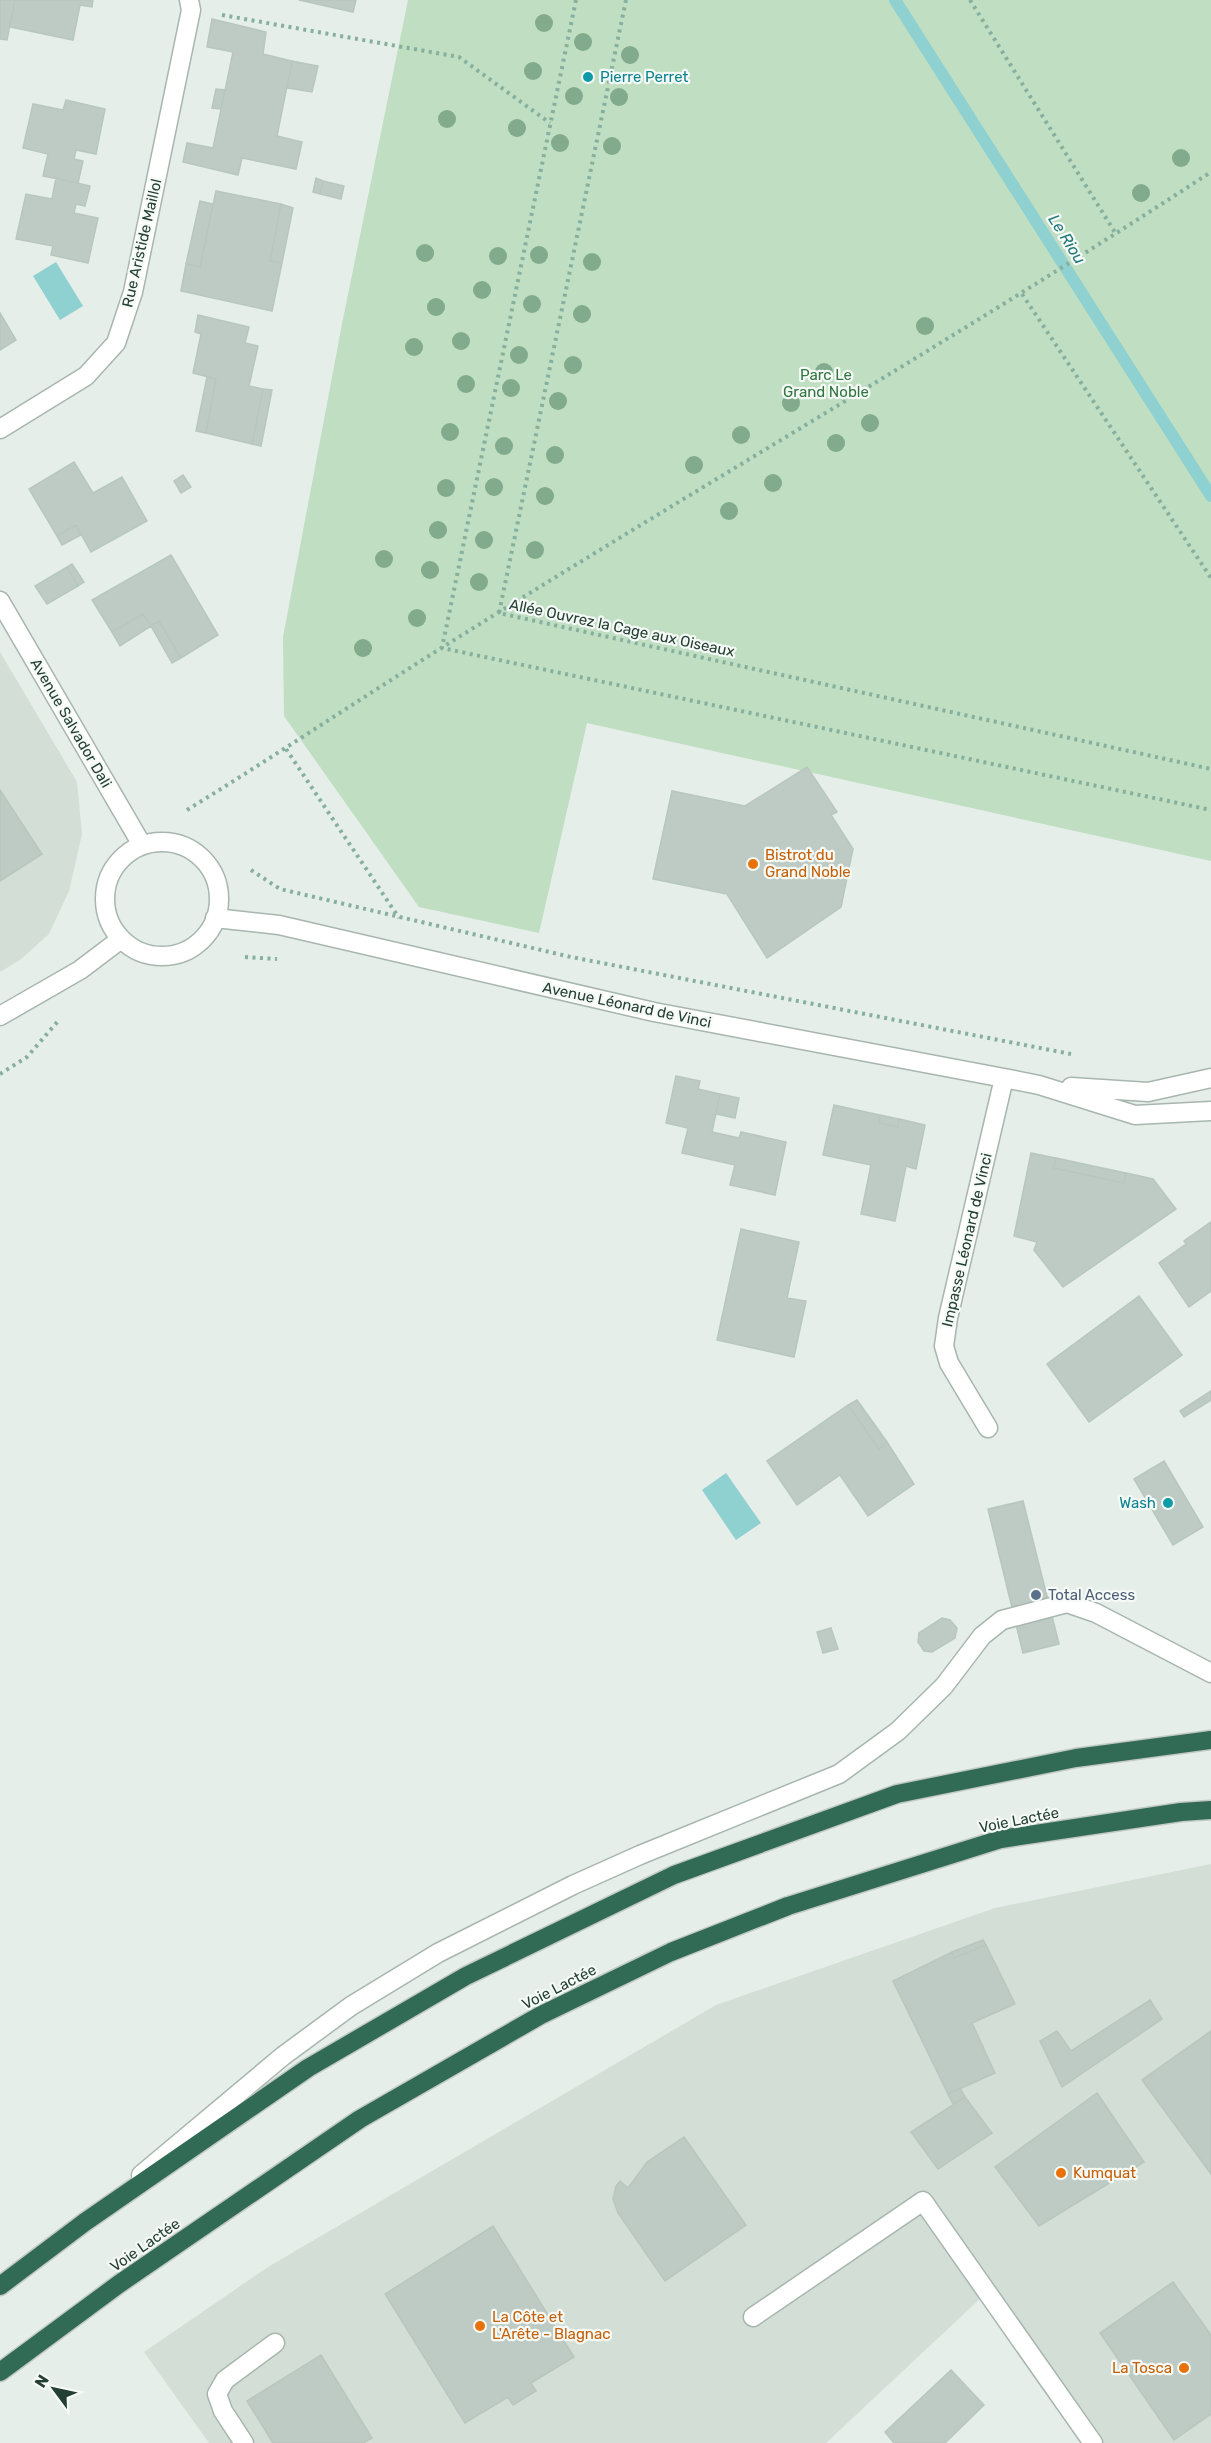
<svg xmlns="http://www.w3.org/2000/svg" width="1211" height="2443" font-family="Rubik,sans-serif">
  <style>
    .built { fill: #d3ded7 }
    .green { fill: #bfdec2 }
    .water { fill: #8fd0d0 }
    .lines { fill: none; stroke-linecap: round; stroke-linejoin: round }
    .stream { stroke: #8fd0d0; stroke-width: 12 }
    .building { fill: #bdcbc4; stroke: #b7c7be; stroke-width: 1.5 }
    .minor-casing { stroke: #a7b6ae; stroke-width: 21 }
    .highway-casing { stroke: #c2c9c6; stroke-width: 21 }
    .path { stroke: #86b09d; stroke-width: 4; stroke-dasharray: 3 4.5; stroke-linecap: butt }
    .minor { stroke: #fff; stroke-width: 18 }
    .highway { stroke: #316b56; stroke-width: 18 }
    .tree { fill: #81ab8c }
    .culture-dot { fill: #0f9aa8; stroke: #f6faf7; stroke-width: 2 }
    .food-dot { fill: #e8710a; stroke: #f6faf7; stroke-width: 2 }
    .service-dot { fill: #5c6f8a; stroke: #f6faf7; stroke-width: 2 }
    .labels { text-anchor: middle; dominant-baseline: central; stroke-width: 4.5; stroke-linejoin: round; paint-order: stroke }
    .culture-label { font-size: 15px; fill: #0d838f; stroke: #f6faf7; text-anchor: start }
    .street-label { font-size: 15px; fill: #243f34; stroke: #f6faf7 }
    .park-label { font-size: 15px; fill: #307540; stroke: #f6faf7 }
    .food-label { font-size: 15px; fill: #c56008; stroke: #f6faf7; text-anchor: start }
    .service-label { font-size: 15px; fill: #4e5e75; stroke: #f6faf7; text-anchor: start }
    .water-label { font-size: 16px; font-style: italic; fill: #20797a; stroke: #f6faf7 }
  </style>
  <rect width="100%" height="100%" fill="#e5eee8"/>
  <path class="built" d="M 0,652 L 77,782 L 82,834 L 69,891 L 49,934 L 20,960 L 0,972 Z
    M 1211,1864 L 1211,2443 L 1084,2443 L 982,2297 L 826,2443 L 209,2443 L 144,2352 L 268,2267 L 716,2005 L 995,1908 Z"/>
  <path class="green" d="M 408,0 L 1211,0 L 1211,861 L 587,723 L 539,933 L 419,907 L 284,716 L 283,637 L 342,324 Z"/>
  <path class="water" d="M 56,262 L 83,306 L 60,320 L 33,276 Z
    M 726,1473 L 761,1523 L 736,1540 L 702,1490 Z"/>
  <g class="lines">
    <path class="stream" d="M 895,0 L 1211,496"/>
  </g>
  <path class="building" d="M 0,0 L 15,0 L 7,40 L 0,39 Z
    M 15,0 L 93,0 L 92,7 L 80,5 L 73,40 L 10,27 Z
    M 299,0 L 356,0 L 353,12 Z
    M 212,19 L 266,32 L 263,54 L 292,61 L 277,136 L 302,142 L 296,169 L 242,158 L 238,175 L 183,162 L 187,143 L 213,148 L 233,52 L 207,47 Z
    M 292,61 L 318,66 L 312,92 L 287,88 Z
    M 216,89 L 225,90 L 221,109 L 212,108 Z
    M 66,100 L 105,109 L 96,154 L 76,150 L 74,159 L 83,161 L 78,183 L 43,176 L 48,154 L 23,148 L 33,104 L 63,110 Z
    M 56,178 L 90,186 L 85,206 L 76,204 L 74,213 L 98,218 L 88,263 L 51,255 L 53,246 L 16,239 L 26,194 L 52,199 Z
    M 316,178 L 323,181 L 320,194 L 313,192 Z
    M 323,181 L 344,186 L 341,199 L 320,194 Z
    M 216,191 L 281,204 L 270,261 L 282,263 L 272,311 L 181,291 L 186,264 L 200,267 Z
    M 200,201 L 213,204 L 200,267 L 186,264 Z
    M 281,204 L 293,208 L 282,263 L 270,261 Z
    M 0,313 L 16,340 L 0,350 Z
    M 198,315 L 249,327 L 245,343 L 258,346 L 249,386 L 263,389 L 252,444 L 206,433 L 216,379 L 193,373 L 201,334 L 195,332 Z
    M 207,377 L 216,379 L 206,433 L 196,431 Z
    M 263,389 L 272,390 L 261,446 L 252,444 Z
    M 74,462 L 93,493 L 122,477 L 147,521 L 91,552 L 76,525 L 57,536 L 29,489 Z
    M 183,475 L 191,487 L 181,493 L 174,481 Z
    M 76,525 L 81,535 L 62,545 L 57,536 Z
    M 171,555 L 218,635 L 181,658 L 159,621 L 151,626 L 143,614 L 112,632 L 92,600 Z
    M 72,564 L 84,582 L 78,586 L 67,567 Z
    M 67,567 L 78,586 L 47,604 L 35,586 Z
    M 143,614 L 151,626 L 120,646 L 112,632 Z
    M 159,621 L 181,658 L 172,663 L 151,626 Z
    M 807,767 L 837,812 L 831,815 L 853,849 L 841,907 L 767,958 L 727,894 L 653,879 L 672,791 L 745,806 Z
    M 0,790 L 42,854 L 0,881 Z
    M 676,1076 L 700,1081 L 698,1089 L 720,1094 L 712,1132 L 739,1138 L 741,1132 L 786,1142 L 775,1195 L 730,1185 L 735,1165 L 682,1153 L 688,1128 L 666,1123 Z
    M 720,1094 L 739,1098 L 735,1118 L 716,1114 Z
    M 834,1105 L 880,1115 L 879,1123 L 898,1127 L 899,1119 L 925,1125 L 916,1169 L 906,1166 L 895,1221 L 861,1214 L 871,1165 L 823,1155 Z
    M 880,1115 L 899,1119 L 898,1127 L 879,1123 Z
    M 1031,1153 L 1056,1158 L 1054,1168 L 1124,1183 L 1126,1173 L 1153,1179 L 1176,1209 L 1063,1287 L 1034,1250 L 1037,1242 L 1014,1236 Z
    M 1056,1158 L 1126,1173 L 1124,1183 L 1054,1168 Z
    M 1211,1222 L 1211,1291 L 1189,1307 L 1159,1263 L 1186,1244 L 1184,1241 Z
    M 741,1229 L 799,1242 L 787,1298 L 806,1301 L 794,1357 L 717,1340 Z
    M 1139,1296 L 1182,1355 L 1089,1422 L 1047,1364 Z
    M 1211,1391 L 1211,1400 L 1184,1417 L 1180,1411 Z
    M 857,1400 L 887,1442 L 879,1449 L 848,1405 Z
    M 848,1405 L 879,1449 L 887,1442 L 914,1484 L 868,1516 L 840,1475 L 797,1505 L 767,1461 Z
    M 1164,1461 L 1203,1527 L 1173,1545 L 1134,1479 Z
    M 1023,1501 L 1059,1644 L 1023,1653 L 988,1509 Z
    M 942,1618 L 950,1620 L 957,1628 L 955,1638 L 932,1652 L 924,1651 L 918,1642 L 919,1633 Z
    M 831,1628 L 838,1649 L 823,1653 L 817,1632 Z
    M 983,1940 L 986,1945 L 954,1958 L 952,1952 Z
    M 986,1945 L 1015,2004 L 972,2023 L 995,2073 L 948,2094 L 893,1981 L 952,1952 L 954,1958 Z
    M 1150,2000 L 1162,2019 L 1062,2087 L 1040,2041 L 1057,2031 L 1071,2051 Z
    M 1211,2031 L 1211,2174 L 1142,2080 Z
    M 960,2088 L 965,2097 L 953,2104 L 948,2094 Z
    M 1097,2093 L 1144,2162 L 1039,2226 L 995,2167 Z
    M 965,2097 L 992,2133 L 938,2169 L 911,2132 Z
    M 684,2137 L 746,2225 L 665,2281 L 618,2213 L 613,2199 L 616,2186 L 620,2181 L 628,2188 L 647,2162 Z
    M 493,2226 L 574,2357 L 531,2383 L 536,2391 L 513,2405 L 508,2397 L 465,2423 L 385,2294 Z
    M 1173,2282 L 1211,2335 L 1211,2414 L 1174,2440 L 1100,2333 Z
    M 321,2355 L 372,2438 L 363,2443 L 273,2443 L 247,2401 Z
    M 951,2370 L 984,2405 L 945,2443 L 894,2443 L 885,2432 Z"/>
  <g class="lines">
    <defs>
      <path id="minor" d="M 0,429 L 86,376 L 116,343 L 133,292 L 191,10 L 189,0
        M 0,601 L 142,845
        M105 899a57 57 0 1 1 114 0a57 57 0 1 1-114 0Z
        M 215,918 L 279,925 L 654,1012 L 1004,1078 L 1039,1085 L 1135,1115 L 1211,1111
        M 0,1016 L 80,970 L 121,939
        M 1071,1087 L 1148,1092 L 1211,1078
        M 988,1428 L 949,1363 L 944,1346 L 948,1318 L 1004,1078
        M 141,2175 L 283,2056 L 351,2006 L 438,1953 L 573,1885 L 640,1855 L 839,1774 L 898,1731 L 944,1686 L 982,1636 L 1002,1620 L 1067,1603 L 1096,1613 L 1211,1673
        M 753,2317 L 923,2201 L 1093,2443
        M 244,2443 L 223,2411 L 217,2394 L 225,2380 L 275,2343"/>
      <path id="highway" d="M 0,2286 L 85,2222 L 308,2068 L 466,1976 L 674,1875 L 897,1794 L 1076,1758 L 1211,1740
        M 0,2372 L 119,2284 L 360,2119 L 541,2015 L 671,1952 L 788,1906 L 1001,1839 L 1181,1812 L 1211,1810"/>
    </defs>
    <use href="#minor" class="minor-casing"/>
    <use href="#highway" class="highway-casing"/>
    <path class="path" d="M 576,0 L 442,648 L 1211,810
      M 626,0 L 499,613 L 1211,769
      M 970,0 L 1116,234
      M 222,15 L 459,57 L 550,123
      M 1022,294 L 1211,578
      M 286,749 L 399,918
      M 187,810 C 273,757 357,701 443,647 C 698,487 959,337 1211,172
      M 251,870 L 280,889 L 571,957 L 1071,1054
      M 245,957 L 277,959
      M 0,1074 L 27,1057 L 59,1020"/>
    <use href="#minor" class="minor"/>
    <use href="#highway" class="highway"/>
  </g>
  <g class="tree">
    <circle cx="544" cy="23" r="9"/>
    <circle cx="583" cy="42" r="9"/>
    <circle cx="630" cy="55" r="9"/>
    <circle cx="533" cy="71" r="9"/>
    <circle cx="574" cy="96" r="9"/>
    <circle cx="619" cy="97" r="9"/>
    <circle cx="447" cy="119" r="9"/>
    <circle cx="517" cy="128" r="9"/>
    <circle cx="560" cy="143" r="9"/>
    <circle cx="612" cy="146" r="9"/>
    <circle cx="1181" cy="158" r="9"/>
    <circle cx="1141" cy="193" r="9"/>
    <circle cx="425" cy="253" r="9"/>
    <circle cx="539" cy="255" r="9"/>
    <circle cx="498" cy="256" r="9"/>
    <circle cx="592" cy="262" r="9"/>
    <circle cx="482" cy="290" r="9"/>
    <circle cx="532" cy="304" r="9"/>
    <circle cx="436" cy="307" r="9"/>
    <circle cx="582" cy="314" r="9"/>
    <circle cx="925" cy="326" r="9"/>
    <circle cx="461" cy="341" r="9"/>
    <circle cx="414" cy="347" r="9"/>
    <circle cx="519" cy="355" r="9"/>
    <circle cx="573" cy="365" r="9"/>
    <circle cx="824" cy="372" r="9"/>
    <circle cx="466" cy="384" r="9"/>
    <circle cx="511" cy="388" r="9"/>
    <circle cx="558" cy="401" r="9"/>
    <circle cx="791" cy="403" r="9"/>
    <circle cx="870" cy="423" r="9"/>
    <circle cx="450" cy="432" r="9"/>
    <circle cx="741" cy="435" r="9"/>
    <circle cx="836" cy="443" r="9"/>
    <circle cx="504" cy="446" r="9"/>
    <circle cx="555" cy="455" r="9"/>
    <circle cx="694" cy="465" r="9"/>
    <circle cx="773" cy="483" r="9"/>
    <circle cx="494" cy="487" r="9"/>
    <circle cx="446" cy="488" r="9"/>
    <circle cx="545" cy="496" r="9"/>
    <circle cx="729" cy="511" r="9"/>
    <circle cx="438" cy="530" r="9"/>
    <circle cx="484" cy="540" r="9"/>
    <circle cx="535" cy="550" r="9"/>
    <circle cx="384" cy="559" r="9"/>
    <circle cx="430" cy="570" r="9"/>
    <circle cx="479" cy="582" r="9"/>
    <circle cx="417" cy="618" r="9"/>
    <circle cx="363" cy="648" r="9"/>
  </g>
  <g class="culture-dot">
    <circle cx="588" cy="77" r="6"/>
    <circle cx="1168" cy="1503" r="6"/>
  </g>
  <g class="food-dot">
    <circle cx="753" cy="864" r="6"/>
    <circle cx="1061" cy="2173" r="6"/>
    <circle cx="480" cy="2326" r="6"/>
    <circle cx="1184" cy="2368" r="6"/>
  </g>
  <circle class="service-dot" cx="1036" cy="1595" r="6"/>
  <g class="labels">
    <g class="culture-label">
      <text x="600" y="77">Pierre Perret</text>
      <text x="1156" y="1503" text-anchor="end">Wash</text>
    </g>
    <g class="street-label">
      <text transform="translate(142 243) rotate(-77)">Rue Aristide Maillol</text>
      <text transform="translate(622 628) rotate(12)">Allée Ouvrez la Cage aux Oiseaux</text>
      <text transform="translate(71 723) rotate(60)">Avenue Salvador Dali</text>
      <text transform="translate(627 1005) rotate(12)">Avenue Léonard de Vinci</text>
      <text transform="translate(967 1240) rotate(-77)">Impasse Léonard de Vinci</text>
      <text transform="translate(1019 1820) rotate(-11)">Voie Lactée</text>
      <text transform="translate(559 1987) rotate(-27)">Voie Lactée</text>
      <text transform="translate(145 2245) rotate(-35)">Voie Lactée</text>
    </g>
    <g class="park-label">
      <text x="826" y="375">Parc Le<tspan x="826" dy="17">Grand Noble</tspan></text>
    </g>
    <g class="food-label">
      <text x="765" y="855">Bistrot du<tspan x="765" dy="17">Grand Noble</tspan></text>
      <text x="1073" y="2173">Kumquat</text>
      <text x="492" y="2317">La Côte et<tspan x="492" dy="17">L'Arête - Blagnac</tspan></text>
      <text x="1172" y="2368" text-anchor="end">La Tosca</text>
    </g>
    <g class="service-label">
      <text x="1048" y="1595">Total Access</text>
    </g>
    <g class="water-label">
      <text transform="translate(1067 239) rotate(58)">Le Riou</text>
    </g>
  </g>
  <g transform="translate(54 2389) rotate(303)" stroke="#f6faf7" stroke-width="4.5" paint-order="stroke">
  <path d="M0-4.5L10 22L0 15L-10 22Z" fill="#243f34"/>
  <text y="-9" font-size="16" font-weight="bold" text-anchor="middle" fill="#243f34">N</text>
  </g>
</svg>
